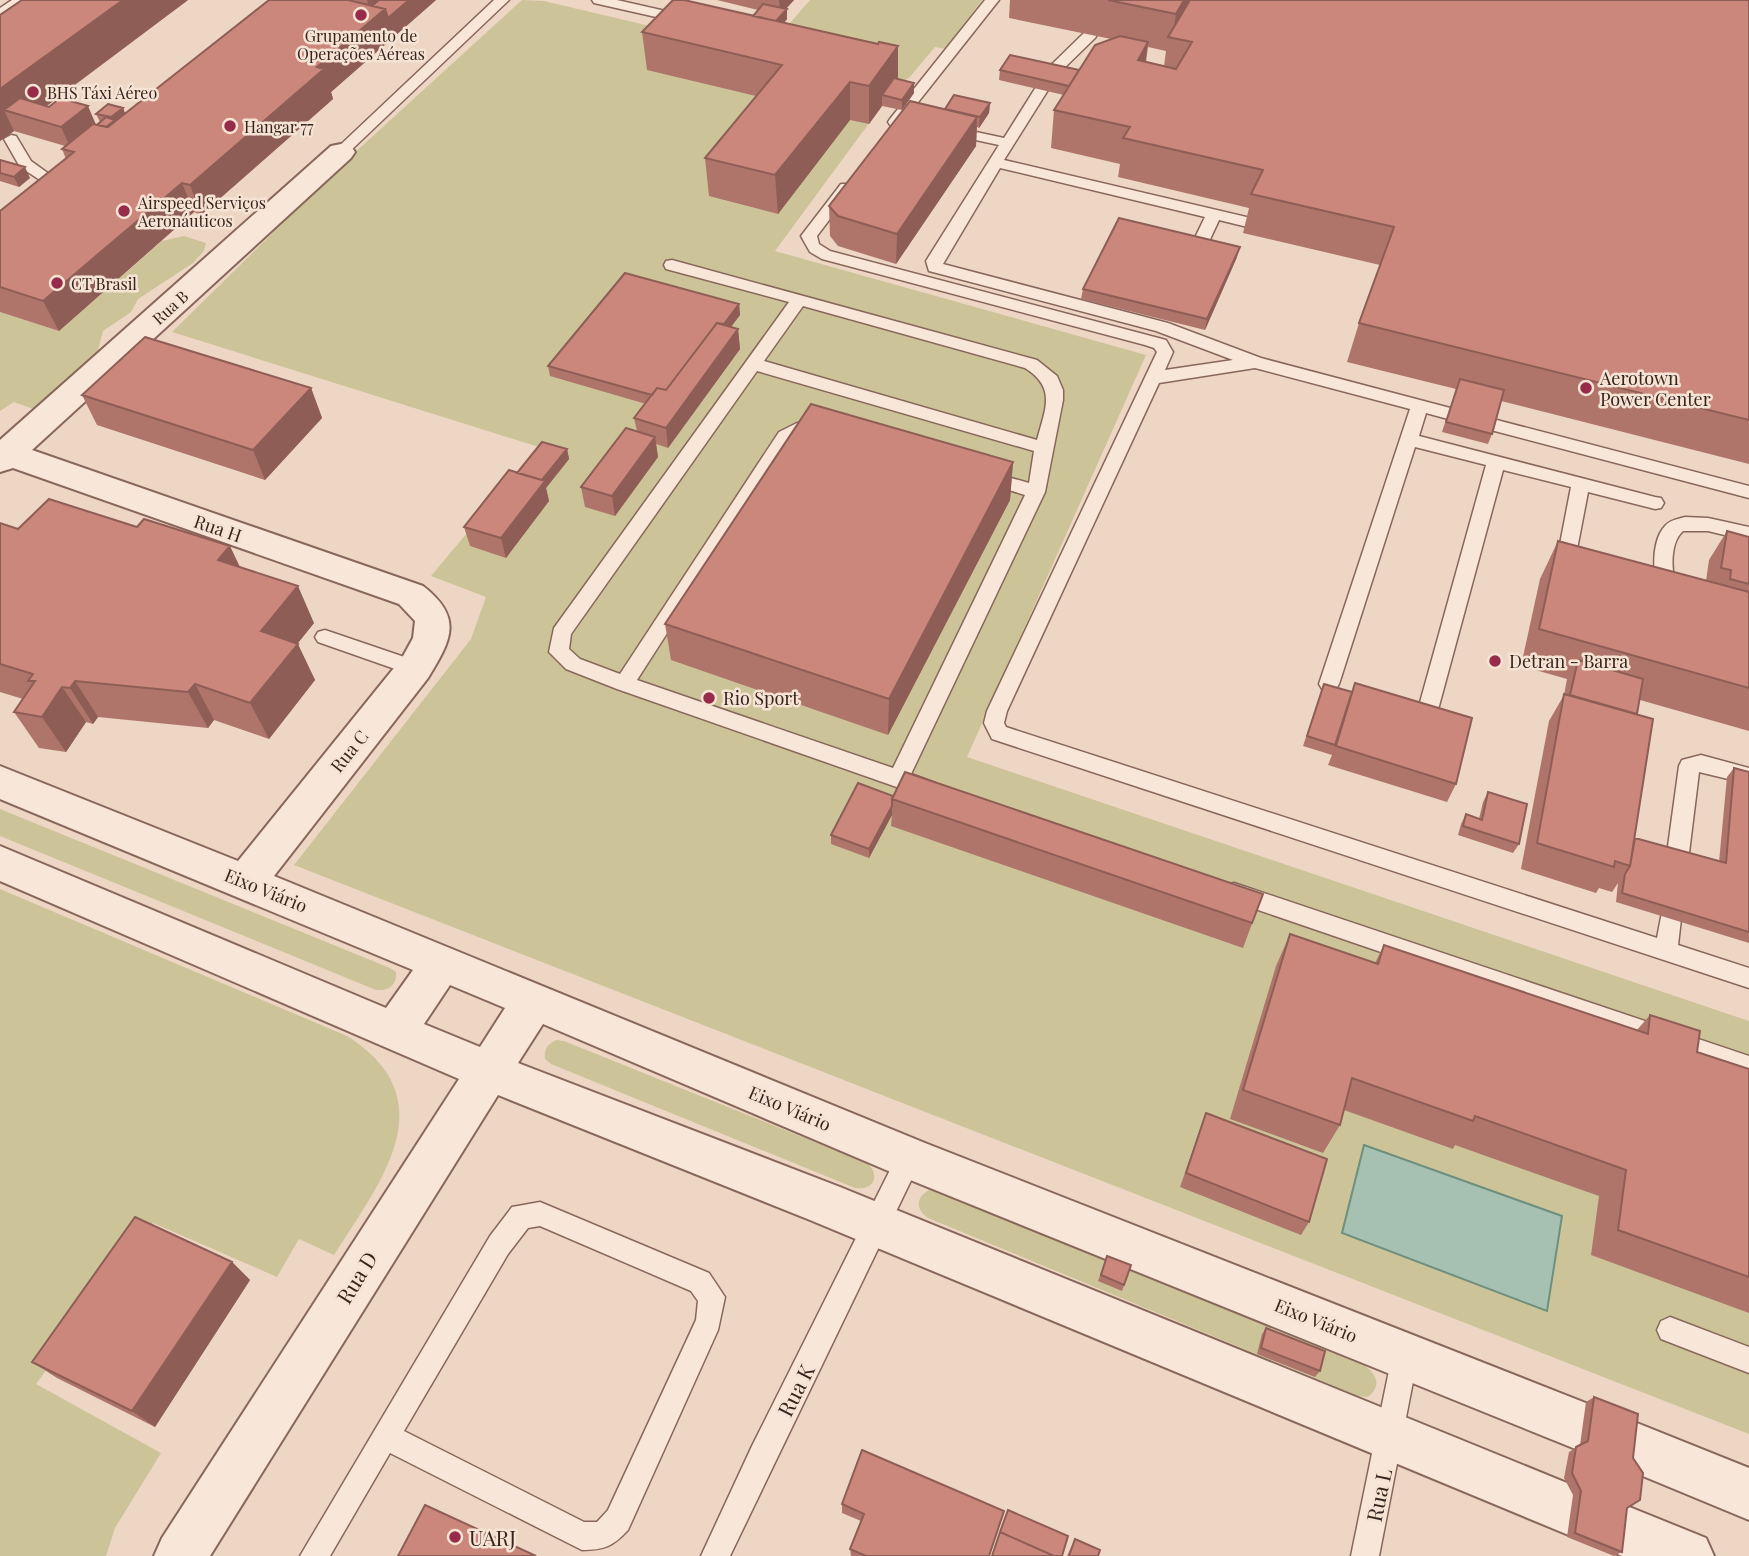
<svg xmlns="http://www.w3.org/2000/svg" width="1749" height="1556" font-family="'Playfair Display',serif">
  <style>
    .green { fill: #ccc498 }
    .water { fill: #a6c1b2; stroke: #6d8f7e; stroke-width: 2 }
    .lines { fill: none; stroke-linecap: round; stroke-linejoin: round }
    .service-casing { stroke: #88675b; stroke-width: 3 }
    .minor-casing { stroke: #88675b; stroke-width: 4 }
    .service { fill: #f8e6d8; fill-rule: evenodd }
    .minor { fill: #f8e6d8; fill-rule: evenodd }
    .wall { fill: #af746a; fill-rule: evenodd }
    .shaded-wall { fill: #8e5e56 }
    .building { fill: #cb877b; stroke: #8e5e56; stroke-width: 2 }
    .poi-dot { fill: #962c49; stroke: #f5e3d4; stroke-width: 2.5 }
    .labels { text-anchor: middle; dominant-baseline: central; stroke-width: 5; stroke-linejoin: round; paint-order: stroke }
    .far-poi-label { font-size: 16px; fill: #38241f; stroke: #f5e3d4; text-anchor: start }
    .far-street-label { font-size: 16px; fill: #38241f; stroke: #f5e3d4 }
    .poi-label { font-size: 18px; fill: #38241f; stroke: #f5e3d4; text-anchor: start }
    .street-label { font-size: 18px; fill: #38241f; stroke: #f5e3d4 }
    .near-street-label { font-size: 21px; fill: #38241f; stroke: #f5e3d4 }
    .near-poi-label { font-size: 21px; fill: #38241f; stroke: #f5e3d4; text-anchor: start }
  </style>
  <rect width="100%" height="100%" fill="#eed6c4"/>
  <path class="green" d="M 522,0 L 544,1 L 764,53 L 810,0 L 982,0 L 946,49 L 935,47 L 909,78 L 898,84 L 775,251 L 1146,355 L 967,757 L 1749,1021 L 1749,1434 L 294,865 L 471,639 L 486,597 L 431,576 L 539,447 L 172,332 L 352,155 Z
    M 184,236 L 206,243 L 204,251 L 193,263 L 138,299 L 131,312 L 103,331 L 93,369 L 36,410 L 14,402 L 0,411 L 0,312 L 59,331 L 162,241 Z
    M 0,809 L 390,968 L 396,972 C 397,985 389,991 376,990 L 0,836 Z
    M 0,889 L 347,1036 C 448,1100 380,1182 334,1255 L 299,1239 L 277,1277 L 153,1223 L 36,1384 L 161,1453 L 115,1528 L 106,1556 L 0,1556 Z
    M 556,1040 L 564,1041 L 867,1163 C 881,1175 874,1191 855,1188 L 551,1064 L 545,1059 C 544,1049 547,1045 556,1040 Z
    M 929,1190 L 938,1191 L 1364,1365 C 1377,1375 1382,1385 1368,1397 L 1358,1396 L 928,1218 C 916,1209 915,1198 929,1190 Z"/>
  <path class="water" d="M 1364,1145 L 1562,1216 L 1547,1311 L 1342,1233 Z"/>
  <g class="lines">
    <defs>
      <path id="service" d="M 12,0 L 28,0 L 0,18 L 0,8 Z
        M 494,0 L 509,0 L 346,155 L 336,155 L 334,152 L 336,149 Z
        M 592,0 L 617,0 L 692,17 L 694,20 L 687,24 L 594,3 Z
        M 985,0 L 999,0 L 900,125 L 890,125 L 888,122 L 890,119 Z
        M 1090,31 L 1097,35 L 1095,38 L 1055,77 L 1045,77 L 1045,71 L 1085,32 Z
        M 1041,86 L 1048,90 L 1004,160 L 1272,223 L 1280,228 L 1272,233 L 1219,220 L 1206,248 L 1198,253 L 1190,248 L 1205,217 L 1000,168 L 943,264 L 1168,323 L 1261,358 L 1454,409 L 1457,413 L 1454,417 L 1448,419 L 1426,413 L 1419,436 L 1655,497 L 1661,498 L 1664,503 L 1661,508 L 1655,509 L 1588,492 L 1573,570 L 1571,575 L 1557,575 L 1555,570 L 1571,487 L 1503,470 L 1439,706 L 1436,712 L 1429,714 L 1422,712 L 1419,706 L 1486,465 L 1415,447 L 1339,684 L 1336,689 L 1329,692 L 1322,689 L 1319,684 L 1410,409 L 1255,368 L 1159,383 L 1007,711 L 1004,723 L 1006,727 L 1657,938 L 1662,912 L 1670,909 L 1678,912 L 1681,919 L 1678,945 L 1749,968 L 1749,988 L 992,739 L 984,723 L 987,711 L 1157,352 L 1154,348 L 1145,345 L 822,259 L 810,252 L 801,236 L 841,184 L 851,184 L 854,187 L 817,236 L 819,244 L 830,251 L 1166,340 L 1173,352 L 1165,370 L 1233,360 L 1156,331 L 929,271 L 926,261 L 999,145 L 943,133 L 941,130 L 948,126 L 1004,138 L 1036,87 Z
        M 11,135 L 16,136 L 31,161 L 56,179 L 48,190 L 6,224 L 0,226 L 0,213 L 40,180 L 20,167 L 4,139 Z
        M 672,260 L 1037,360 L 1057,376 L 1063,390 L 1063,400 L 1045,492 L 911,774 L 935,783 L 939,789 L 935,795 L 928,798 L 617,689 L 566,669 L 549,652 L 554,628 L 789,302 L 666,269 L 664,265 L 666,261 ZM 803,306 L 1025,368 C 1057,388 1045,409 1037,440 L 764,361 ZM 757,371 L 1034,451 L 1029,483 L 986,471 L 980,473 L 977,477 L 980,481 L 1025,495 L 893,768 L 637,680 L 791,440 L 800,435 L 827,433 L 830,429 L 827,425 L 797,423 L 779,432 L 620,674 L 580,659 L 569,649 L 571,634 Z
        M 1493,419 L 1749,486 L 1749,498 L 1487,429 L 1484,425 Z
        M 1685,517 L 1708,518 L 1749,527 L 1749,541 L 1708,531 L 1683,531 C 1668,544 1671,580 1680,595 L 1677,600 L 1663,600 C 1652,583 1650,542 1665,526 C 1670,520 1678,519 1685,517 Z
        M 325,630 L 422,663 L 425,668 L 422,673 L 415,676 L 318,642 L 315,637 L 318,632 Z
        M 1701,755 L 1749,768 L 1749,784 L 1699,772 L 1688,861 L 1685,867 L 1677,870 L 1669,867 L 1666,861 L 1679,766 L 1682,760 Z
        M 1234,883 L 1749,1056 L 1749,1078 L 1226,899 L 1223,892 L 1226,885 Z
        M 909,1146 L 918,1150 L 921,1158 L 918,1166 L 730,1556 L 701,1556 L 752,1446 L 900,1150 Z
        M 540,1202 L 709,1273 L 725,1297 L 718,1330 L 628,1530 C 613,1546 605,1550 582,1550 L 390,1453 L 330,1556 L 300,1556 L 490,1236 L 512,1207 ZM 540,1226 L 691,1291 L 698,1301 L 696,1320 L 608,1510 L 597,1522 L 584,1522 L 404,1431 L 508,1254 L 528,1228 Z
        M 1670,1317 L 1749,1347 L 1749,1373 L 1661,1339 L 1657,1330 L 1661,1321 Z
        M 1405,1343 L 1414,1347 L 1418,1356 L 1379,1556 L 1351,1556 L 1392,1356 L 1396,1347 Z"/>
      <path id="minor" d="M 341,144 L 351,146 L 355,152 L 351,158 L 32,450 L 423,586 C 464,618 451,640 428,678 L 274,876 L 925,1143 L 1601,1409 L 1608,1427 L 1601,1445 L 1583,1452 L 893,1173 L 543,1024 L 518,1063 L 840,1187 L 1589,1492 L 1597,1510 L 1589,1528 L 1571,1536 L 810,1220 L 498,1095 L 210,1556 L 154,1556 L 162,1538 L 459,1079 L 0,881 L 0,846 L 386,1008 L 413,970 L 0,799 L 0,766 L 238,861 L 402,658 L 413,638 L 415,621 L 399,604 L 13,468 L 0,472 L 0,440 L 331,146 ZM 450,985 L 505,1008 L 480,1047 L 424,1024 Z
        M 1627,1419 L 1749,1468 L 1749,1520 L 1609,1462 L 1602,1444 L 1609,1426 Z
        M 1617,1502 L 1706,1538 L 1714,1556 L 1622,1556 L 1599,1546 L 1591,1528 L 1599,1510 Z"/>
    </defs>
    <use href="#service" class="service-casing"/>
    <use href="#minor" class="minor-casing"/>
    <use href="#service" class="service"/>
    <use href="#minor" class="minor"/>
  </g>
  <path class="wall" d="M 188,0 L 47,106 L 97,125 L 100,122 L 96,114 L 123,108 L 125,114 L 269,0 L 436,0 L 331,92 L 333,99 L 201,215 L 194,212 L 59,331 L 0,312 L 0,211 L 66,159 L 62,149 L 65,146 L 14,131 L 0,141 L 0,15 Z
    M 717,0 L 794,0 L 786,9 L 787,19 L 784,23 L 878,44 L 898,46 L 898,79 L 914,93 L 902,110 L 882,106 L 869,124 L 850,120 L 778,214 L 709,196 L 705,158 L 756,96 L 647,70 L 642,32 L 753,16 L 758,10 Z
    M 1010,0 L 1749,0 L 1749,464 L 1501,401 L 1492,434 L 1488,444 L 1442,432 L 1456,389 L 1347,362 L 1359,323 L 1380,265 L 1243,233 L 1249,208 L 1118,177 L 1120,164 L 1051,148 L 1054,110 L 1064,95 L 999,80 L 1000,70 L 1079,70 L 1111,39 L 1009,18 ZM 1148,47 L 1166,51 L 1164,66 L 1146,62 Z
    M 990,103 L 989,113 L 979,128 L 977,127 L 976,146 L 896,264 L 838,246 L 830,236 L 829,206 L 945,109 Z
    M 0,160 L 30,178 L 19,187 L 0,181 Z
    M 1237,257 L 1205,330 L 1081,299 L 1083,289 Z
    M 739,304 L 740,315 L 731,326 L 738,329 L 740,349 L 668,448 L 656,444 L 658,457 L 615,516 L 585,507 L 581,487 L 637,431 L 634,418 L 646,404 L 550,376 L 548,366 Z
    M 311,388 L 322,418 L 265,480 L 97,425 L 82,395 Z
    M 567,449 L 569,459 L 546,488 L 549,501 L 506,558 L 470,546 L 464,527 L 517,473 Z
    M 1013,462 L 1010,500 L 888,735 L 671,660 L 665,624 Z
    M 0,523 L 18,529 L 240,567 L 314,623 L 297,644 L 315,680 L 269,739 L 214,720 L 208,728 L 98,717 L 93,724 L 86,722 L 66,752 L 39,748 L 14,712 L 23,699 L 0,692 Z
    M 1727,531 L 1749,537 L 1749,731 L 1640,700 L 1637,714 L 1635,838 L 1719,862 L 1727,777 L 1734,768 L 1749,772 L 1749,943 L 1616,902 L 1618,883 L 1612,892 L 1599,888 L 1596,893 L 1521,869 L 1549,721 L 1564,695 L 1567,679 L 1521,666 L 1540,579 L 1558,541 L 1706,581 L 1709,560 Z
    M 1355,683 L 1456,784 L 1447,802 L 1328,765 L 1332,755 L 1303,746 L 1324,684 L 1352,692 Z
    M 1488,792 L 1519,844 L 1513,853 L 1458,835 L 1461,824 L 1466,814 L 1479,819 L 1483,802 Z
    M 893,796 L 1263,894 L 1243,948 L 891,826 L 892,815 L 869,858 L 831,844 L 831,835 Z
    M 1290,934 L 1375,963 L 1384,945 L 1637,1030 L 1650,1015 L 1697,1052 L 1749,1069 L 1749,1313 L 1591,1255 L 1599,1196 L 1455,1145 L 1453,1149 L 1344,1110 L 1340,1125 L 1323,1153 L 1230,1119 L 1276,966 Z
    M 1206,1113 L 1309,1222 L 1301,1235 L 1180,1187 Z
    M 1107,1256 L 1131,1265 L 1122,1291 L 1098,1281 Z
    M 232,1262 L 250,1280 L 155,1427 L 57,1378 L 32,1362 Z
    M 1266,1328 L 1320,1371 L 1315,1377 L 1257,1354 L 1262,1334 Z
    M 1594,1397 L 1627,1508 L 1622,1552 L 1614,1556 L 1567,1537 L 1573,1495 L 1564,1478 L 1569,1452 L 1580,1445 L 1586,1402 Z
    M 842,1504 L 989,1556 L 851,1556 L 850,1549 L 861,1521 L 842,1513 Z
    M 1075,1539 L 1098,1556 L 1067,1556 Z"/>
  <path class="shaded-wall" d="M 123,0 L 188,0 L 30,118 L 4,110 L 14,131 L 0,141 L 0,89 Z
    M 367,0 L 436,0 L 331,92 L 333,99 L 201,215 L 190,185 L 317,67 L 371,14 Z
    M 779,0 L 794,0 L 780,15 Z
    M 1184,0 L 1200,0 L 1172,38 L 1176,14 Z
    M 787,9 L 787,19 L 760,51 L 759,41 Z
    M 1148,42 L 1143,80 L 1138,60 Z
    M 898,46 L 898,84 L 882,95 L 882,106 L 869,124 L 869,86 Z
    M 850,82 L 850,120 L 778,214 L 775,175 Z
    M 914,83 L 914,93 L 902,110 L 902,100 Z
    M 990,103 L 989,113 L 979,128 L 980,117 Z
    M 88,106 L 97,127 L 70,147 L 61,127 Z
    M 123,108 L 127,118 L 78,150 L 113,122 L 111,117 Z
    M 977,117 L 976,146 L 896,264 L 897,234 Z
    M 25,167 L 30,178 L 19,187 L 14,177 Z
    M 182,183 L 194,212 L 59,331 L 43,301 Z
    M 1240,247 L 1237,257 L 1205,330 L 1207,319 Z
    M 739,304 L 740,315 L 669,410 L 667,400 Z
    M 738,329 L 740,349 L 668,448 L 666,428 Z
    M 311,388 L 322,418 L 265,480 L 253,450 Z
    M 655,437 L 658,457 L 615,516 L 612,496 Z
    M 567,449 L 569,459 L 546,488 L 549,501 L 506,558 L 501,538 L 536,488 Z
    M 1013,462 L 1010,500 L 888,735 L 889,699 Z
    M 230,546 L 248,584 L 218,560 Z
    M 298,586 L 314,623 L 278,668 L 261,631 Z
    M 298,644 L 315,680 L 269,739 L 250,703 Z
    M 75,681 L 98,717 L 93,724 L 70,688 Z
    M 195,684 L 214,720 L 208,728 L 188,692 Z
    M 62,687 L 86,722 L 66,752 L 42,717 Z
    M 892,806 L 892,815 L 869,858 L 869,849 Z
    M 232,1262 L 250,1280 L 155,1427 L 132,1411 Z"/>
  <path class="building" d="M 22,0 L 123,0 L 0,89 L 0,15 Z
    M 269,0 L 348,0 L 385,9 L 317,67 L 324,69 L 190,185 L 182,183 L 43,301 L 0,287 L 0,211 L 74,152 L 62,149 L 93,124 L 108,127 Z
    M 379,0 L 409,0 L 388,18 L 385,9 L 372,6 Z
    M 673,0 L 684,0 L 878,44 L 879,42 L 898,46 L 869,86 L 850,82 L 775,175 L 705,158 L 782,65 L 642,32 Z
    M 1108,0 L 1184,0 L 1176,14 Z
    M 1190,0 L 1749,0 L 1749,420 L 1359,323 L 1394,227 L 1251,194 L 1263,170 L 1123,138 L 1130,127 L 1054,110 L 1095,45 L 1120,36 L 1148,42 L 1138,60 L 1176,69 L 1192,42 L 1168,37 Z
    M 763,4 L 787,9 L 776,21 L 753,16 Z
    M 1010,55 L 1079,70 L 1069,86 L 1000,70 Z
    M 894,78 L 914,83 L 902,100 L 882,95 Z
    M 954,95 L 990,103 L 980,117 L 945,109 Z
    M 20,98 L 49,107 L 60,98 L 88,106 L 61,127 L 4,110 Z
    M 910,101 L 977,117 L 897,234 L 838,216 L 829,206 Z
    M 108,104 L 123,108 L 111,117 L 96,114 Z
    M 106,117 L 115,120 L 106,127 L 97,125 Z
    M 0,160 L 25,167 L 14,177 L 0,173 Z
    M 1119,218 L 1240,247 L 1207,319 L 1083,289 Z
    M 625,273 L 739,304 L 724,324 L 717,323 L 666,390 L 657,388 L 652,395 L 548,366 Z
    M 717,323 L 738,329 L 666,428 L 634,418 L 657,388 L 666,390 Z
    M 145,337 L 311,388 L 253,450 L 82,395 Z
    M 1460,379 L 1504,390 L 1492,434 L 1446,422 Z
    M 811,404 L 1013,462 L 889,699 L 665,624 Z
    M 626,428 L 655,437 L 612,496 L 581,487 Z
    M 542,442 L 567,449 L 542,480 L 517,473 Z
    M 509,470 L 545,481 L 501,538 L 464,527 Z
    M 49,499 L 137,527 L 144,519 L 230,546 L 218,560 L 298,586 L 261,631 L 298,644 L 250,703 L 195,684 L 188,692 L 75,681 L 70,688 L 62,687 L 42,717 L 14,712 L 35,681 L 28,681 L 33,674 L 0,664 L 0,523 L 18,529 Z
    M 1727,531 L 1749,537 L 1749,584 L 1730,579 L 1731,570 L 1721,568 Z
    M 1558,541 L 1749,592 L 1749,688 L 1539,629 Z
    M 1578,660 L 1643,679 L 1637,714 L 1570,695 Z
    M 1355,683 L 1472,718 L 1456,784 L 1336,746 Z
    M 1324,684 L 1352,692 L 1335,745 L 1307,736 Z
    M 1564,694 L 1653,719 L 1630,866 L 1615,861 L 1614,867 L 1537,843 Z
    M 1734,768 L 1749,772 L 1749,932 L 1622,893 L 1625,874 L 1630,866 L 1635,838 L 1726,863 Z
    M 905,772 L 1263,894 L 1252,923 L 892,799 Z
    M 858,783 L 893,796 L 892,799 L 892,806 L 869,849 L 831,835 Z
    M 1488,792 L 1527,804 L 1519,844 L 1463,826 L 1466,814 L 1482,820 Z
    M 1290,934 L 1378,964 L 1384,945 L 1648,1034 L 1650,1015 L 1700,1031 L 1697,1052 L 1749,1069 L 1749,1277 L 1618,1230 L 1626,1170 L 1475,1116 L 1473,1121 L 1352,1078 L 1340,1125 L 1243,1090 Z
    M 1206,1113 L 1327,1159 L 1309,1222 L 1186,1173 Z
    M 135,1217 L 232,1262 L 132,1411 L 32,1362 Z
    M 1107,1256 L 1131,1265 L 1124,1285 L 1101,1275 Z
    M 1266,1328 L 1325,1351 L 1320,1371 L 1261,1348 Z
    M 1594,1397 L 1638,1414 L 1633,1458 L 1643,1473 L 1640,1500 L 1627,1508 L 1622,1552 L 1575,1533 L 1581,1491 L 1572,1473 L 1576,1447 L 1588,1441 Z
    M 862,1450 L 1004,1511 L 989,1556 L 866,1556 L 850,1549 L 864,1514 L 842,1504 Z
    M 425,1505 L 536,1556 L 398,1556 Z
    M 1008,1510 L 1068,1536 L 1062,1556 L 1054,1556 L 1000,1532 Z
    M 1000,1532 L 1054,1556 L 992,1556 Z
    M 1075,1539 L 1100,1550 L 1098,1556 L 1069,1556 Z"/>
  <g class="poi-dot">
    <circle cx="361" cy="15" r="7"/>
    <circle cx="33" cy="92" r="7"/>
    <circle cx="230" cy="126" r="7"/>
    <circle cx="124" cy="211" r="7"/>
    <circle cx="57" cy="283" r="7"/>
    <circle cx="1586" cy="388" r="7"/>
    <circle cx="1495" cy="661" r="7"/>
    <circle cx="709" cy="698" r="7"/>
    <circle cx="455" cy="1537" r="7"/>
  </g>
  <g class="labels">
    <g class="far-poi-label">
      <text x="361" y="35" text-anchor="middle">Grupamento de<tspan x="361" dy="18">Operações Aéreas</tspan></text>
      <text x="47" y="92">BHS Táxi Aéreo</text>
      <text x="244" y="126">Hangar 77</text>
      <text x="138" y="202">Airspeed Serviços<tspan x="138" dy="18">Aeronáuticos</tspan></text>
      <text x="71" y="283">CT Brasil</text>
    </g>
    <g class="far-street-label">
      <text transform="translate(170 307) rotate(-42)">Rua B</text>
    </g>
    <g class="poi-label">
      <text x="1600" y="378">Aerotown<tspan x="1600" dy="21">Power Center</tspan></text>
      <text x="1509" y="661">Detran - Barra</text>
      <text x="723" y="698">Rio Sport</text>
    </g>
    <g class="street-label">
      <text transform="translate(218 528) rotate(19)">Rua H</text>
      <text transform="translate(349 751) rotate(-51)">Rua C</text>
      <text transform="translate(266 890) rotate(22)">Eixo Viário</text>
      <text transform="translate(790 1108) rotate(23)">Eixo Viário</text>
      <text transform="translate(1316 1320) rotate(22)">Eixo Viário</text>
    </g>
    <g class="near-street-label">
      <text transform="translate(356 1277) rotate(-58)">Rua D</text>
      <text transform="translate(795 1390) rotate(-63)">Rua K</text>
      <text transform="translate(1378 1495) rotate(-78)">Rua L</text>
    </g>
    <g class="near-poi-label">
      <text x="469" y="1537">UARJ</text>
    </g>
  </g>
</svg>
